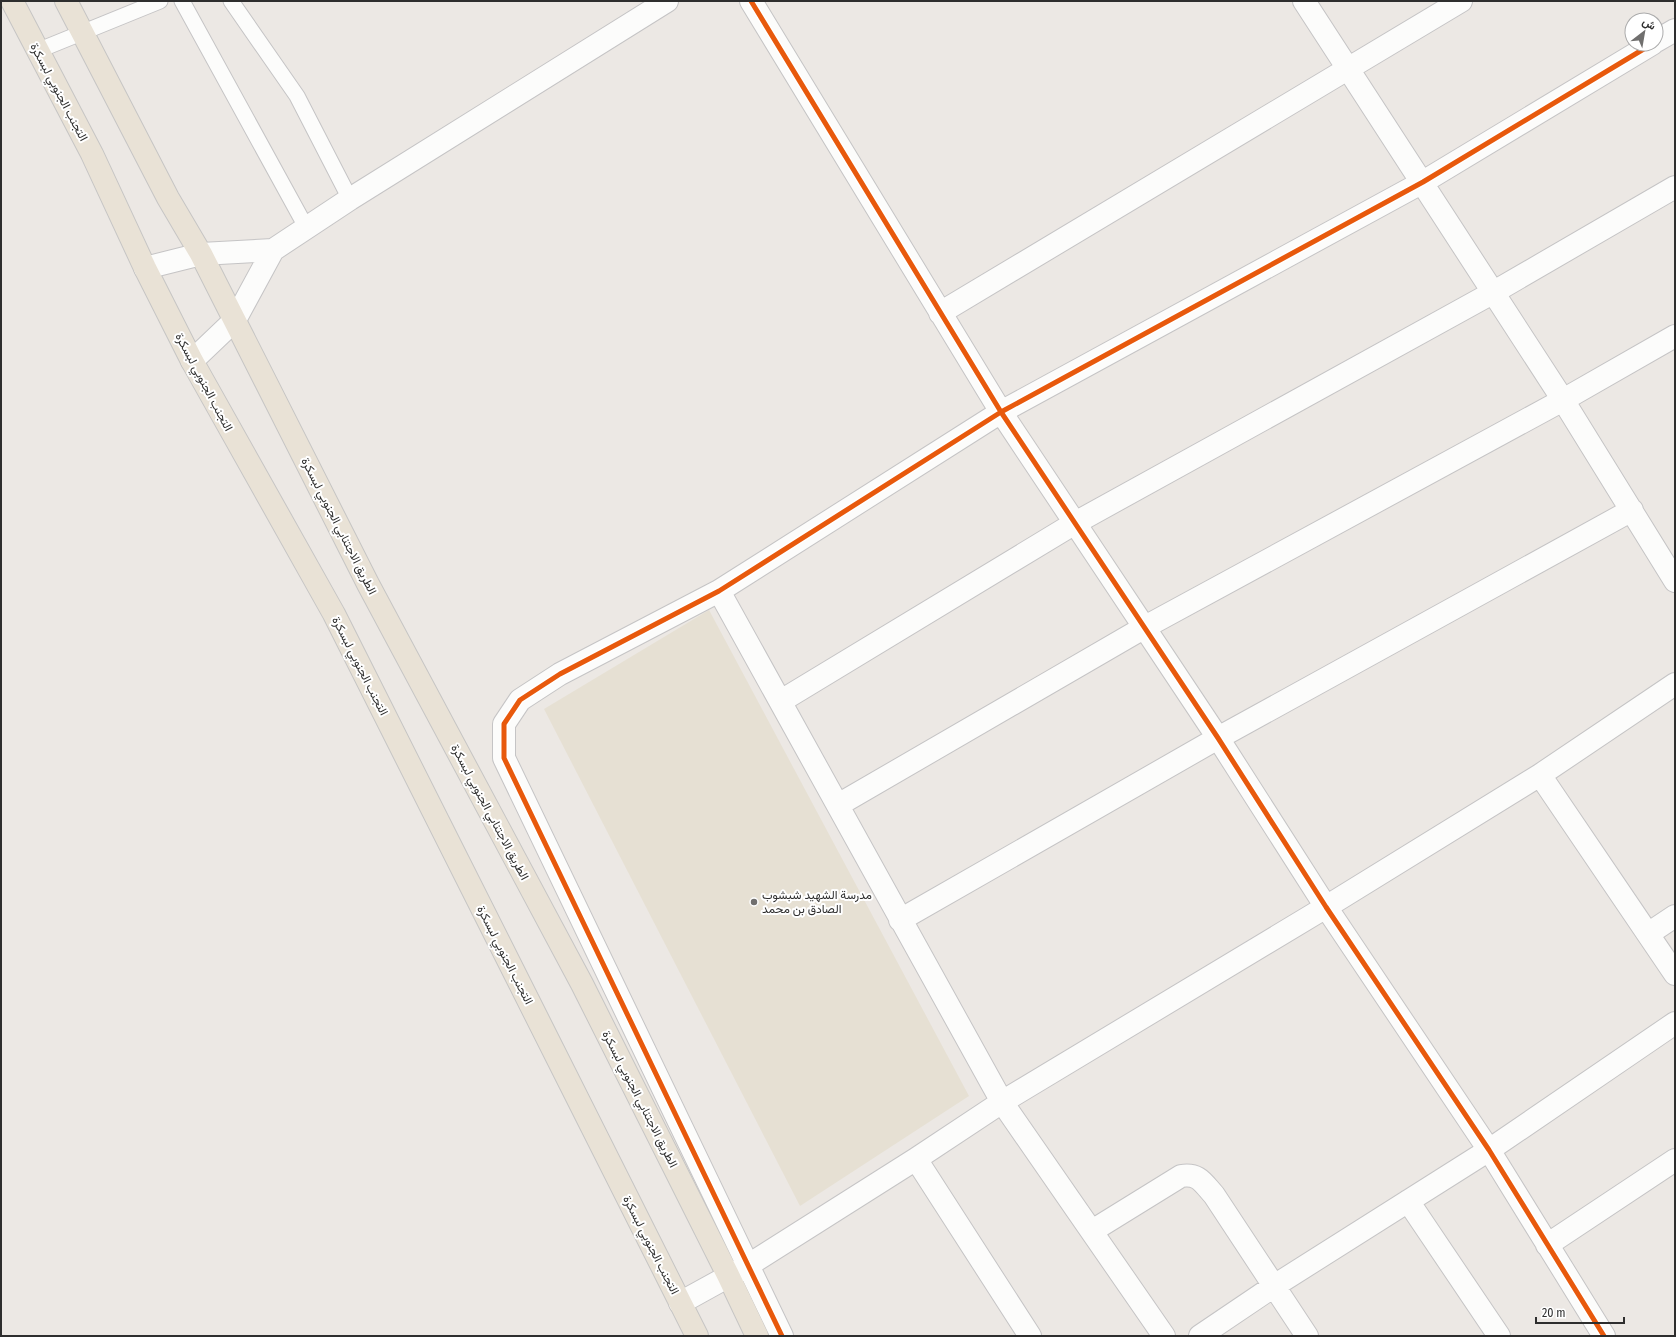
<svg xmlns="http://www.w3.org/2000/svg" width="1676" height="1337" font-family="'Fira Sans Condensed',Vazirmatn,sans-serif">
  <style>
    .education { fill: #e6e0d3 }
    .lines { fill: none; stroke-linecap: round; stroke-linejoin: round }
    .service-casing { stroke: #c5c4c5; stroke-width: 17 }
    .minor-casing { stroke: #c5c4c5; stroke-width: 24 }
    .tertiary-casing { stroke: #c5c4c5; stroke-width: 24 }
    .trunk-casing { stroke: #c6c5c4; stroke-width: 24 }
    .service { stroke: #fcfcfb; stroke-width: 15 }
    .minor { stroke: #fcfcfb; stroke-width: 22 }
    .tertiary { stroke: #fcfcfb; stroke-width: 22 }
    .trunk { stroke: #e9e2d6; stroke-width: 22 }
    .cycleway-casing { stroke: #fff; stroke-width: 8 }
    .cycleway { stroke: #e8590c; stroke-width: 5 }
    .poi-dot { fill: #706f6e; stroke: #fff; stroke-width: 1.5 }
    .labels { text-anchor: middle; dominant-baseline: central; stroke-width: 4; stroke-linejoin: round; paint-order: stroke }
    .street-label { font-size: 12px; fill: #2e2e2e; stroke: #fff }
    .poi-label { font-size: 12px; fill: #2e2e2e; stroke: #fff; text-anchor: start }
  </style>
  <rect width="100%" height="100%" fill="#ece8e4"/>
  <path class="education" d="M 709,610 L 969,1096 L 800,1206 L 544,709 Z"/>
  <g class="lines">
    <defs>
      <path id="service" d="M 182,1 L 306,227
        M 231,1 L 297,96 L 350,199
        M 37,51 L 160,1"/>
      <path id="minor" d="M 751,1 L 1001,412 L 1218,738 L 1326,907 L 1489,1150 L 1604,1336
        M 1304,1 L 1563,400 L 1675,581
        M 1656,41 L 1675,30
        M 940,313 L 1461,1
        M 719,591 L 1002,1102 L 1164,1336
        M 781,701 L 1075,523 L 1494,292 L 1675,187
        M 1540,775 L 1675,974
        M 838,805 L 1145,627 L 1563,400 L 1675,336
        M 900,920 L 1218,738 L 1632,510
        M 1648,934 L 1675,916
        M 916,1159 L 1030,1336
        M 1408,1201 L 1499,1336
        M 1092,1231 L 1181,1176 C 1199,1173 1203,1183 1214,1195 L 1307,1336
        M 1547,1245 L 1675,1160
        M 680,1303 L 747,1266 L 916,1159 L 1002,1102 L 1326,907 L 1540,775 L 1675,684
        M 782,1336 L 504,758 L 504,724 L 520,700 L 560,674 L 719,591 L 1001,412 L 1423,182 L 1652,44
        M 1200,1336 L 1274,1286 L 1489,1150 L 1675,1023"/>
      <path id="tertiary" d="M 145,268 L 201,254 L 273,250
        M 192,361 L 235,320 L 273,250 L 350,199 L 667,1"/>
      <path id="trunk" d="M 12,1 L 92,154 L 145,268 L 192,361 L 334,614 L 697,1336
        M 66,1 L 168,198 L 201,254 L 368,584 L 582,984 L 728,1275 L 757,1336"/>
    </defs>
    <use href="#service" class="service-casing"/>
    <use href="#minor" class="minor-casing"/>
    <use href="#tertiary" class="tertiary-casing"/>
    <use href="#trunk" class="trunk-casing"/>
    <use href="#service" class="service"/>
    <use href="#minor" class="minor"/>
    <use href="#tertiary" class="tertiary"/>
    <use href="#trunk" class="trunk"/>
    <defs>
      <path id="cycleway" d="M 751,1 L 1001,412 L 1218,738 L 1326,907 L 1489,1150 L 1604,1336
        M 782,1336 L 504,758 L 504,724 L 520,700 L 560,674 L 719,591 L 1001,412 L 1423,182 L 1652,44"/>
    </defs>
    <use href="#cycleway" class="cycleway-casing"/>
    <use href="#cycleway" class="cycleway"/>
  </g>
  <circle class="poi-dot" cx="754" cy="902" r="4"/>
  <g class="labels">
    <g class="street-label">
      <text transform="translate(59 92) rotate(62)">التجنب الجنوبي لبسكرة</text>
      <text transform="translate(204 382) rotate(62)">التجنب الجنوبي لبسكرة</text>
      <text transform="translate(339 526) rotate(63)">الطريق الاجتنابي الجنوبي لبسكرة</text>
      <text transform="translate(360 666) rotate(63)">التجنب الجنوبي لبسكرة</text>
      <text transform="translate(490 812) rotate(62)">الطريق الاجتنابي الجنوبي لبسكرة</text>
      <text transform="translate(505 955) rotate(63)">التجنب الجنوبي لبسكرة</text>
      <text transform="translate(640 1099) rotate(63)">الطريق الاجتنابي الجنوبي لبسكرة</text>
      <text transform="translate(651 1245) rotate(63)">التجنب الجنوبي لبسكرة</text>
    </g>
    <g class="poi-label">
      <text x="762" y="895">مدرسة الشهيد شبشوب<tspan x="762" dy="14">الصادق بن محمد</tspan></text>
    </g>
  </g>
  <rect width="1676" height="1337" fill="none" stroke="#2e2e2e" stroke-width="4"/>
  <g transform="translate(1644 32) rotate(31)"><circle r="19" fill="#ffffff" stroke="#ababab"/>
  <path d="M0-3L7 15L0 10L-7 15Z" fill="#706f6e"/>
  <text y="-6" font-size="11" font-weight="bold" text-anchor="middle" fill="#2e2e2e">ش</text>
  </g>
  <path d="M1536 1317v6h88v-6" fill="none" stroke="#2e2e2e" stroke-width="2"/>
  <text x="1542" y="1317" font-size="12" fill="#2e2e2e" stroke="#ffffff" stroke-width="3" paint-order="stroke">20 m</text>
</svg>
